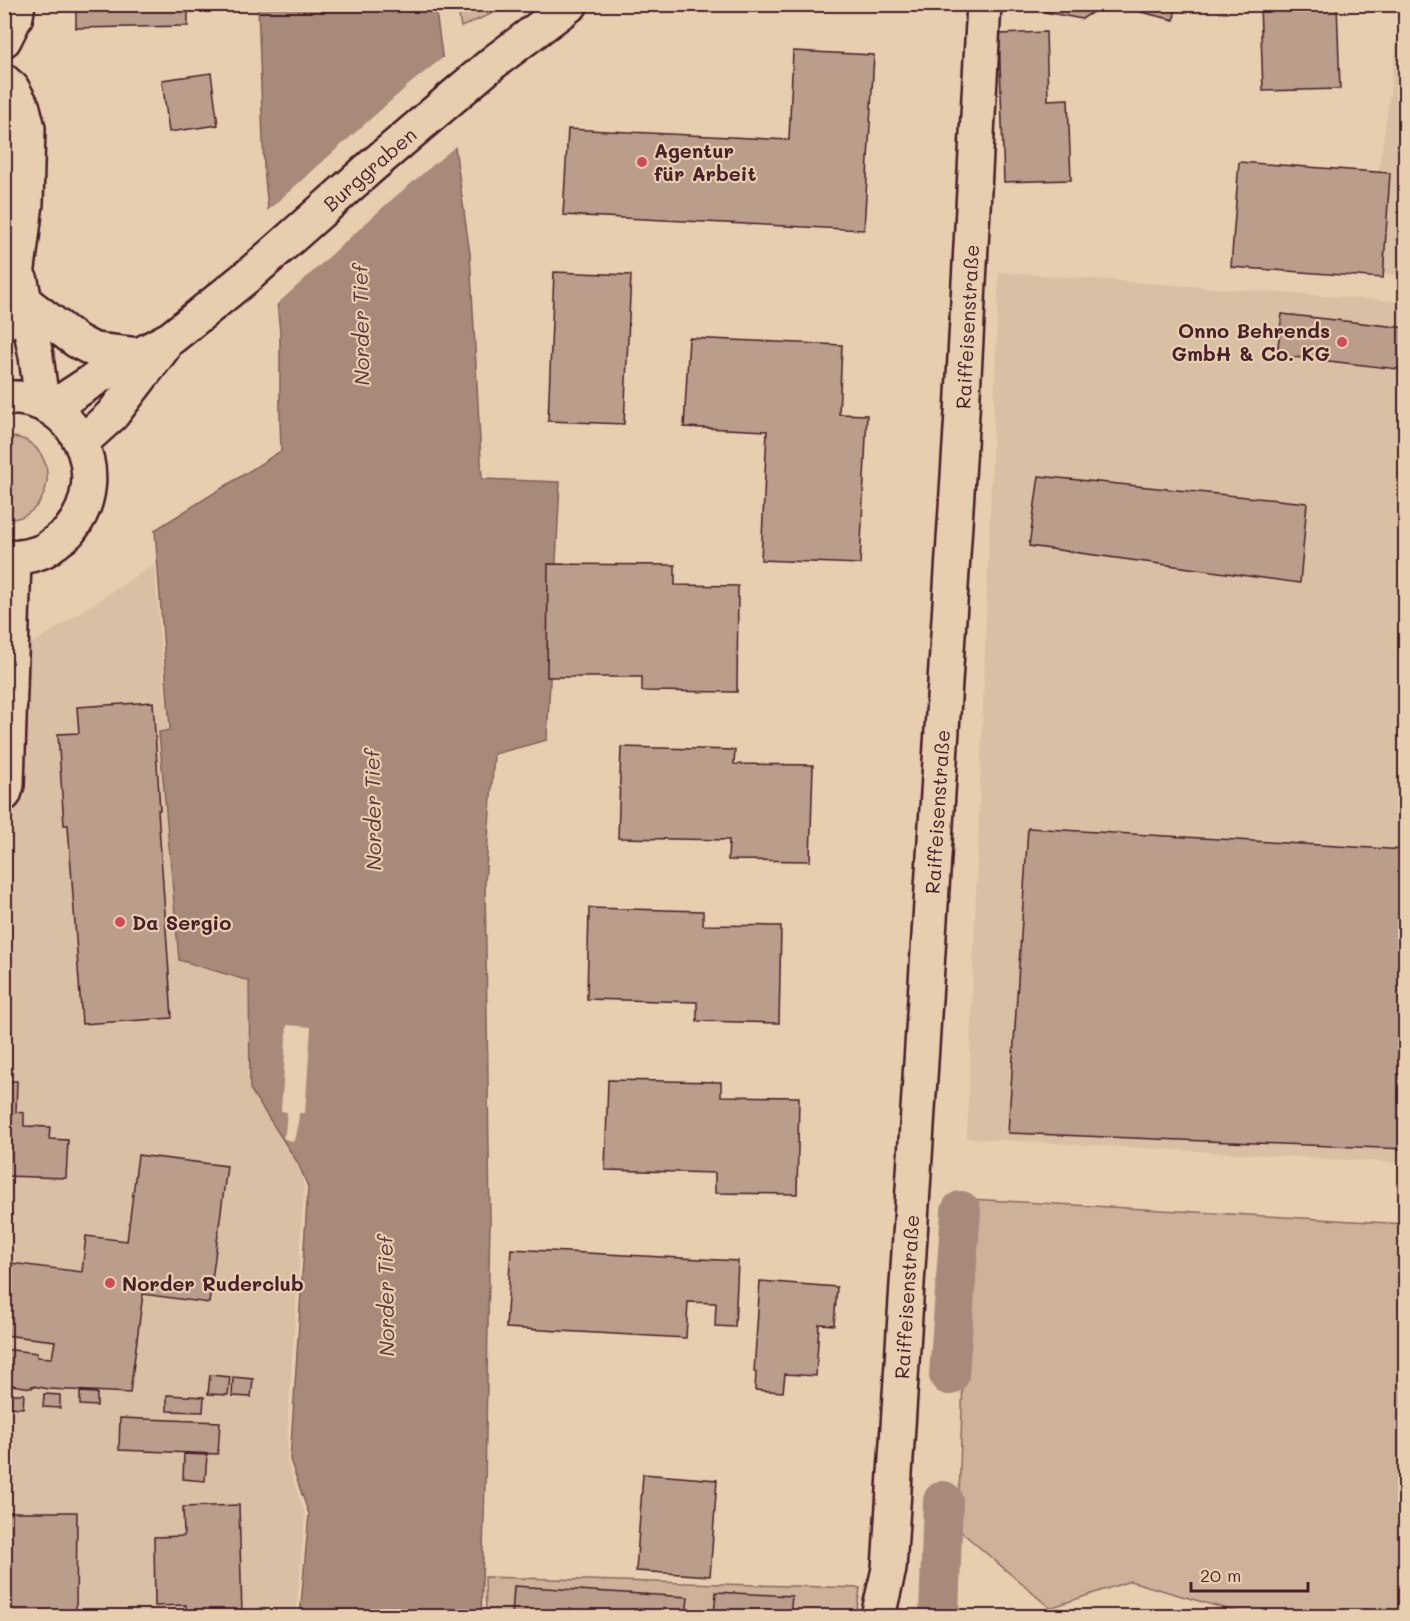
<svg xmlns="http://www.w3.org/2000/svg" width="1410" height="1621" font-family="Mali,sans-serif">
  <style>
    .built { fill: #d9bfa3 }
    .green { fill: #cdb299; stroke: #8c6862; stroke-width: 1.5 }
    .water { fill: #a88a7a; stroke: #825f5a; stroke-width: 1.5 }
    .pier { fill: #e6ceae }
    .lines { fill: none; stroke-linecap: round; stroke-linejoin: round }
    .canal { stroke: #a88a7a; stroke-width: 40 }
    .building { fill: #ba9d8a; stroke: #4a1f2b; stroke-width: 1.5 }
    .minor-casing { stroke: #4a1f2b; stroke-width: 38 }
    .tertiary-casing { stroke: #4a1f2b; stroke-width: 38 }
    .secondary-casing { stroke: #4a1f2b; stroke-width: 38 }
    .minor { stroke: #e6ceae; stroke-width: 33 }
    .tertiary { stroke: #e6ceae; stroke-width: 33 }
    .secondary { stroke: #e6ceae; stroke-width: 33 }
    .poi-dot { fill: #d1495b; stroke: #e6ceae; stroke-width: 2 }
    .labels { text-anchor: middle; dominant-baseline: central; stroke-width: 4.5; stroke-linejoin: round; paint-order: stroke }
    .poi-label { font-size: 20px; font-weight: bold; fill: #4a1f2b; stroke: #e6ceae; text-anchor: start }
    .street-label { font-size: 20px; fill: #4a1f2b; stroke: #e6ceae }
    .water-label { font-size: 21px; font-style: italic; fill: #5d343b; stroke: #e6ceae }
  </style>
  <rect width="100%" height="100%" fill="#e6ceae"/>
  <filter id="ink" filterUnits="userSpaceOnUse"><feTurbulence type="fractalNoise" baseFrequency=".0167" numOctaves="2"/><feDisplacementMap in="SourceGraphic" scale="12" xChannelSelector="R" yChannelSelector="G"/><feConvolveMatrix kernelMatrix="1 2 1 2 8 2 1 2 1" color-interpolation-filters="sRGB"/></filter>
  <g filter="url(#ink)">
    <path class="built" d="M 1402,5 L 1405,5 L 1405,276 L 1365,272 Z
      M 999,272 L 1405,302 L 1405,1163 L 967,1138 Z
      M 154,564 L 168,730 L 158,732 L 178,960 L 248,982 L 249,1089 L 298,1163 L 304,1187 L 288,1417 L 287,1462 L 305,1514 L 296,1616 L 5,1616 L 4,659 L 43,637 Z"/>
    <path class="green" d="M 457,4 L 512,4 L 512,5 L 461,27 Z
      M 11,436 C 15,438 21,438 25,440 C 64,460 48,522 5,519 L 4,437 Z
      M 969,1199 L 1405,1224 L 1405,1616 L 1251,1616 L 1130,1581 L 1050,1608 L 958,1529 Z
      M 485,1577 L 860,1588 L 856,1616 L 486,1616 Z"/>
    <path class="water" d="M 258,5 L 435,5 L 470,254 L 482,479 L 560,482 L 547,740 L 494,754 L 485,883 L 490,1219 L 485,1484 L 481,1616 L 300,1616 L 309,1514 L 290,1460 L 308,1187 L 298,1163 L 250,1089 L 249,981 L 179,960 L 159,732 L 170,730 L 155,530 L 281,451 L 280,420 L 280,332 L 264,168 Z"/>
    <path class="pier" d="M 445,56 L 457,145 L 389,202 L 275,306 L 265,213 L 412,82 Z
      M 287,1025 L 311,1027 L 305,1113 L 299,1113 L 297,1133 L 293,1142 L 283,1138 L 285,1133 L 287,1112 L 281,1111 Z"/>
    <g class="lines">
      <path class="canal" d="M 949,1375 L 961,1211
        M 939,1616 L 943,1501"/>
    </g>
    <path class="building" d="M 76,4 L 188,4 L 188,26 L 76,28 Z
      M 1039,4 L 1105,4 L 1082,19 L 1045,12 Z
      M 1108,4 L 1176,4 L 1174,20 Z
      M 1260,4 L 1337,4 L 1340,89 L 1263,91 Z
      M 1046,32 L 1048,100 L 1068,99 L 1071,180 L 1004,182 L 999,34 Z
      M 793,51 L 874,55 L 864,230 L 563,215 L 568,129 L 789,140 Z
      M 211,73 L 218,125 L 169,132 L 162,80 Z
      M 1239,162 L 1390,173 L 1383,278 L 1231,267 Z
      M 554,272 L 631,275 L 624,424 L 548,421 Z
      M 1282,314 L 1406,328 L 1406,370 L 1277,355 Z
      M 689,338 L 842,345 L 839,414 L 867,415 L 860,564 L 761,560 L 767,431 L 684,427 Z
      M 1406,387 L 1406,444 L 1399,443 Z
      M 1039,476 L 1307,503 L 1300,583 L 1029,546 Z
      M 548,564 L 675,565 L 675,585 L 738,586 L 737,692 L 642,691 L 642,677 L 547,677 Z
      M 153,702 L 160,810 L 158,810 L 172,1018 L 82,1024 L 68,825 L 64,825 L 58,734 L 79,733 L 77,707 Z
      M 621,747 L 735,750 L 734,764 L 813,765 L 810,861 L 728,860 L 729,840 L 618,838 Z
      M 1028,828 L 1406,850 L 1406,1149 L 1008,1133 Z
      M 589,908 L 703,911 L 703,925 L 781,926 L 779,1023 L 697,1021 L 697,1002 L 587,999 Z
      M 608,1080 L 721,1082 L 721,1096 L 799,1097 L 797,1194 L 715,1193 L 715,1173 L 605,1170 Z
      M 4,1081 L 17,1081 L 16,1112 L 24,1113 L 24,1126 L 50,1127 L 49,1139 L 68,1140 L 66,1178 L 4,1176 Z
      M 138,1155 L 227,1166 L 209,1303 L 143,1294 L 130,1393 L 49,1389 L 32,1386 L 32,1388 L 4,1384 L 4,1349 L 37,1353 L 37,1357 L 52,1358 L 55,1341 L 4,1335 L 4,1311 L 11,1263 L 82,1272 L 86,1236 L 127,1241 Z
      M 511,1249 L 738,1261 L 735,1327 L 715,1326 L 716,1303 L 688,1302 L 686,1338 L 506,1328 Z
      M 760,1281 L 837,1287 L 834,1325 L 819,1324 L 816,1376 L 785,1374 L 783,1392 L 755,1390 L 756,1372 L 754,1372 Z
      M 210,1375 L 230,1377 L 228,1395 L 208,1394 Z
      M 233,1377 L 253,1379 L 251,1397 L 232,1396 Z
      M 80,1392 L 97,1393 L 97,1406 L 80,1405 Z
      M 7,1394 L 24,1394 L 23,1408 L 7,1407 Z
      M 44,1394 L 60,1395 L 60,1408 L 43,1407 Z
      M 167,1395 L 204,1397 L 203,1412 L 167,1411 Z
      M 120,1418 L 220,1422 L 218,1454 L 119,1450 Z
      M 184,1454 L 207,1455 L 205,1481 L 183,1479 Z
      M 643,1474 L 717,1480 L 710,1576 L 636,1571 Z
      M 239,1505 L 242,1616 L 186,1616 L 186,1605 L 155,1606 L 154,1537 L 184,1536 L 183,1507 Z
      M 4,1512 L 77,1512 L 76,1615 L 4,1616 Z
      M 514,1586 L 688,1597 L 686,1616 L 512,1616 Z
      M 716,1592 L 792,1596 L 790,1616 L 714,1616 Z"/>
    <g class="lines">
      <defs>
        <g id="minor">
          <path d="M 4,40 L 16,16 L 18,4"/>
          <path d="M 4,794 L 7,785 L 14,559"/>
          <path id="s1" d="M 878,1616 L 889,1569 L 962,413 L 984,4"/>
        </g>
        <path id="tertiary" d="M 4,81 L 12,88 L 23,108 L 28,128 L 26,203 L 22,237 L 18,268 L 4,323
          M 21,281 L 36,356 L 42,403"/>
        <g id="secondary">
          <path d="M 25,302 L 77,341 L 94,350 L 138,355"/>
          <path d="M 4,398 C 76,392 114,477 70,530 C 67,535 60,538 56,542 C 52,544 49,548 45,550 C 35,555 16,559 4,557"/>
          <path id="s2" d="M 51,408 L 103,374 L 171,338 L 249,275 L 372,166 L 494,62 L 571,4"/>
          <path d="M 82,442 L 112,415 L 163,348"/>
        </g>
      </defs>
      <use href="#minor" class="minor-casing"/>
      <use href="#tertiary" class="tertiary-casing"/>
      <use href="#secondary" class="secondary-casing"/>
      <use href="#minor" class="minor"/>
      <use href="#tertiary" class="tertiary"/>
      <use href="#secondary" class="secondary"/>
    </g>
  </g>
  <g class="poi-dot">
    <circle cx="642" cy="162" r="6"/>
    <circle cx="1342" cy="342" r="6"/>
    <circle cx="120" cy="922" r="6"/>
    <circle cx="110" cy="1283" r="6"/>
  </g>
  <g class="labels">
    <g class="poi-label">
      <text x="654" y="150">Agentur<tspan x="654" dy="23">für Arbeit</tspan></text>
      <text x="1330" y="330" text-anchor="end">Onno Behrends<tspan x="1330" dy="23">GmbH &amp; Co. KG</tspan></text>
      <text x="132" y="922">Da Sergio</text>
      <text x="122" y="1283">Norder Ruderclub</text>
    </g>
    <g class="street-label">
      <text stroke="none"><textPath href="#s2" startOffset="400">Burggraben</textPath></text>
      <text stroke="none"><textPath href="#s1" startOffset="1293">Raiffeisenstraße</textPath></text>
      <text stroke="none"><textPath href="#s1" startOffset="807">Raiffeisenstraße</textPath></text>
      <text stroke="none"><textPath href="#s1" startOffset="321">Raiffeisenstraße</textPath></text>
    </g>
    <g class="water-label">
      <text transform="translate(360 325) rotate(-91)">Norder Tief</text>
      <text transform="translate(372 810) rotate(-91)">Norder Tief</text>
      <text transform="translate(385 1296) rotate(-91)">Norder Tief</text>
    </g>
  </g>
  <rect width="1410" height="1621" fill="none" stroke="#e6ceae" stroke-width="24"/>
  <rect x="12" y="12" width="1386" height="1597" fill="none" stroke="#4a1f2b" stroke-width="2" filter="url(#ink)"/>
  <path d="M1191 1582v9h117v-9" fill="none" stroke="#4a1f2b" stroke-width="3"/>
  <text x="1200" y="1582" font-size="18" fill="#4a1f2b" stroke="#e6ceae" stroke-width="4.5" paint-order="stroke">20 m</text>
</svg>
